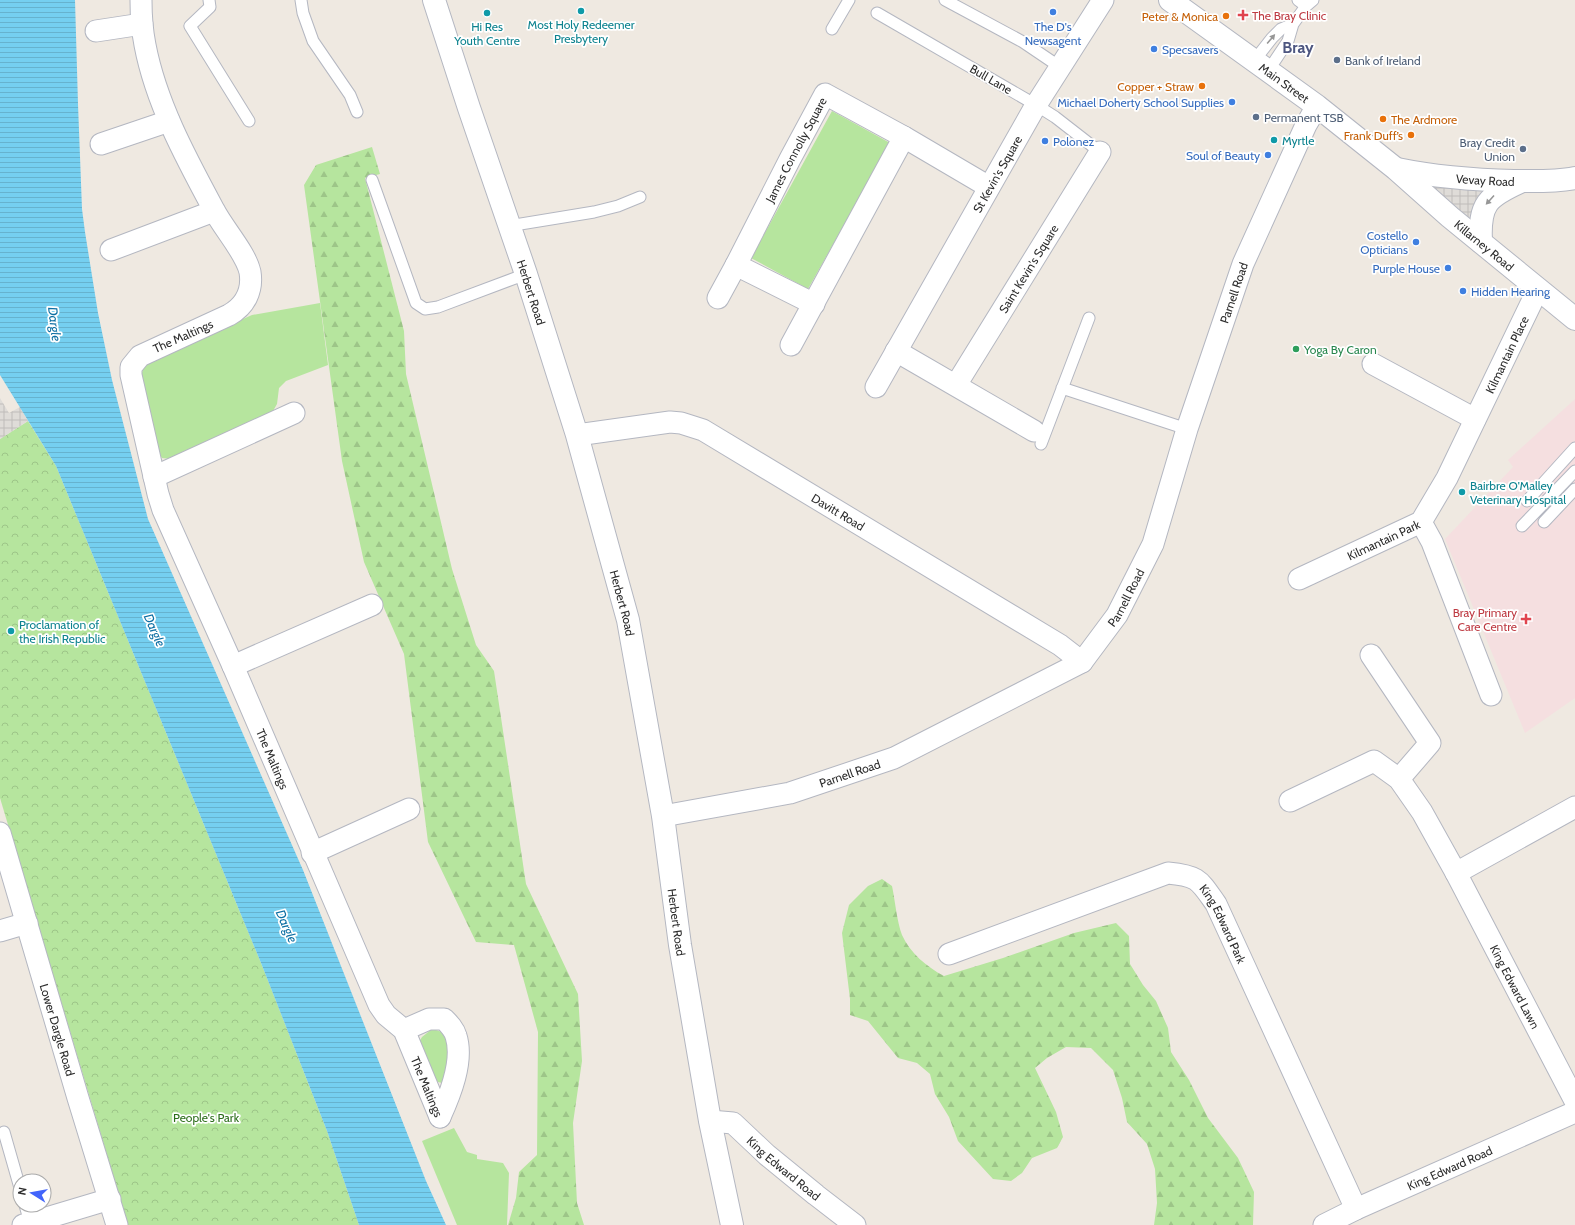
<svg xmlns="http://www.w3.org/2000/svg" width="1575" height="1225" font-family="Cabin,sans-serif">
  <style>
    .medical { fill: #f5dfe0 }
    .grass { fill: #b6e59e }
    .forest { fill: url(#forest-firs) }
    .park { fill: url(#park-crowns) }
    .plaza { fill: url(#plaza-grid) }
    .water { fill: url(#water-rules) }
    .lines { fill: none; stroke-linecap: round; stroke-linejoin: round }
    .lane-casing { stroke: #b4b7c1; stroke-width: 13 }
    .street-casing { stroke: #b4b7c1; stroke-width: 23 }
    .secondary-casing { stroke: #b4b7c1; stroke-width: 24 }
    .lane { stroke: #fff; stroke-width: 11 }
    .street { stroke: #fff; stroke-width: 21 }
    .secondary { stroke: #fff; stroke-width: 22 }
    .oneway { fill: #969696 }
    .culture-dot { fill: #0f9aa8; stroke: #fff; stroke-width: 1.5 }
    .shop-dot { fill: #3f7fe0; stroke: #fff; stroke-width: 1.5 }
    .health-dot { fill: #e0444e; stroke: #fff; stroke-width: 1.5 }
    .food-dot { fill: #e8710a; stroke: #fff; stroke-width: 1.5 }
    .service-dot { fill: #5c6f8a; stroke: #fff; stroke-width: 1.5 }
    .leisure-dot { fill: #2e9e5b; stroke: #fff; stroke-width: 1.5 }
    .labels { text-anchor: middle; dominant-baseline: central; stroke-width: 3.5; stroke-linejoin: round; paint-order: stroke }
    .health-label { font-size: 12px; fill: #be3a42; stroke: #fff; text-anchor: start }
    .food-label { font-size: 12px; fill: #c56008; stroke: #fff; text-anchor: end }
    .culture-label { font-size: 12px; fill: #0d838f; stroke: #fff; text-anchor: start }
    .shop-label { font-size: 12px; fill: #366cbe; stroke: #fff; text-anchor: end }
    .service-label { font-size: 12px; fill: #4e5e75; stroke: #fff; text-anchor: start }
    .street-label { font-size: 12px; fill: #2e2e2e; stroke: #fff }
    .leisure-label { font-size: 12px; fill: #27864d; stroke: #fff; text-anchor: start }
    .park-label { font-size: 12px; fill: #2c6e1b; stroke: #fff }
    .water-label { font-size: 13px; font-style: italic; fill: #0d6fa3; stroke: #fff }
    .district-label { font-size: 16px; font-weight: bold; fill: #4d5680; stroke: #fff }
  </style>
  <defs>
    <pattern id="forest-firs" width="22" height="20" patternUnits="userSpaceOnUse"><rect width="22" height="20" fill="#b6e59e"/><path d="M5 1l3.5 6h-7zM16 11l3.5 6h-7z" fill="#9dc588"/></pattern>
    <pattern id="park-crowns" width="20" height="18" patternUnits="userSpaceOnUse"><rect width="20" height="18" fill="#b6e59e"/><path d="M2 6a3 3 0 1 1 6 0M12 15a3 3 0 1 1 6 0" fill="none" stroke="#9dc588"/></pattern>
    <pattern id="plaza-grid" width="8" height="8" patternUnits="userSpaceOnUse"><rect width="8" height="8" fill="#dfdcd8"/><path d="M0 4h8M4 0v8" fill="none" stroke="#c0bdba"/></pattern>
    <pattern id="water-rules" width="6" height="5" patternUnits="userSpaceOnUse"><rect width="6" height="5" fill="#75cff0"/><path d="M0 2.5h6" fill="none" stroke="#66b2ce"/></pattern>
  </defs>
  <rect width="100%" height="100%" fill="#efe9e1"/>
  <path class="medical" d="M 1575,399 L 1575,698 L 1525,733 L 1445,539 L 1513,467 L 1508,460 Z"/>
  <path class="grass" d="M 832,111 L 890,143 L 808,289 L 751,258 Z
    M 320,303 L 328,365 L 286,381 L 279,388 L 277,404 L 273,411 L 171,459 L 162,458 L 159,454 L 141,376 L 143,369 L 148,361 L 252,315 Z
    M 432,1029 C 436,1030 441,1031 444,1034 C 455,1043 446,1067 444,1080 L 442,1083 L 438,1082 L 435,1080 L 419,1042 L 422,1037 Z
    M 454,1128 L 467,1152 L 477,1155 L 477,1159 L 503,1163 L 509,1173 L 507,1225 L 457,1225 L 422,1141 Z"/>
  <path class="forest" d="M 372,147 L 380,174 L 365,178 L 404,331 L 406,374 L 452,569 L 476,645 L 494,671 L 526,884 L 578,994 L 582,1061 L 573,1123 L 577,1203 L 584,1225 L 508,1225 L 516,1198 L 519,1172 L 537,1155 L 538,1032 L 514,945 L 476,942 L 428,842 L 404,654 L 364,562 L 342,461 L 304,185 L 316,165 Z
    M 882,879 L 892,886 C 895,900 897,922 902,935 C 910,953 927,967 944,976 L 1003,958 L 1074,933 L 1116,923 L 1129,936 L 1130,964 L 1143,985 L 1156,1001 L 1168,1028 L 1171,1052 L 1189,1080 L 1208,1118 L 1238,1158 L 1254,1192 L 1253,1225 L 1154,1225 L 1157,1203 L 1155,1169 L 1147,1144 L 1127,1122 L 1122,1098 L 1113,1070 L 1091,1048 L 1066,1047 L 1047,1058 L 1035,1068 L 1056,1112 L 1063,1137 L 1057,1148 L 1032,1158 L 1022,1173 L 1011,1181 L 993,1179 L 958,1141 L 949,1117 L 935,1094 L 930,1074 L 917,1063 L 898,1058 L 868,1021 L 850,1015 L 850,999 L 842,933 L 849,905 L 868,886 Z"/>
  <path class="park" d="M 28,421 L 56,466 L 261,963 L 327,1131 L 359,1225 L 128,1225 L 0,798 L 0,439 Z"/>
  <path class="plaza" d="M 1434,185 L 1499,186 L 1476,226 L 1433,190 Z
    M 0,398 L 9,413 L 20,407 L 28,421 L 0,439 Z"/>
  <path class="water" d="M 0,0 L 75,0 L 78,104 L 82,209 L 85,232 L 98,313 L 112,380 L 148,519 L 303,870 L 426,1181 L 446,1225 L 359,1225 L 327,1131 L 261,963 L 56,466 L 0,375 Z"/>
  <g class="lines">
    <defs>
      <path id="lane" d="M 209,0 L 210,7 L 190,26 L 249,121
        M 301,0 L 303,13 L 313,41 L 350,95 L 357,112
        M 945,0 L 1023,42 L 1060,67
        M 1298,0 L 1306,6
        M 877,13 L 1036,105 L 1055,117 L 1100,152
        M 832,29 L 849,0
        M 1254,61 L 1272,38 L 1281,29 L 1293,24
        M 1268,71 L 1288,41 L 1293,24 L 1306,6 L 1313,0
        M 372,180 L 416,303 L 425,309 L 438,307 L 526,274
        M 508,226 L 594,212 L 618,206 L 640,197
        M 1062,388 L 1187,429
        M 1041,444 L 1089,318
        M 1527,501 L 1575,448
        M 1544,522 L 1575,489
        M 1522,526 L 1575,471
        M 4,1132 L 20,1188
        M 25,1205 L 30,1223"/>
      <g id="street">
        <path id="s1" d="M 141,0 C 141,15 142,30 145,45 C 156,103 186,158 214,210 C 223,228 246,253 250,272 C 253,291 245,306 229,315 L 140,356 L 131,367 L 131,375 L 158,494 L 163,510 L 233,666 L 379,1005 L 386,1015 L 404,1030 L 440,1117"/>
        <path d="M 96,31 L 142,24"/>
        <path d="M 101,144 L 169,121"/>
        <path d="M 111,250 L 214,211"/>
        <path d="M 718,298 L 736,265"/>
        <path id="s2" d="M 814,304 L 736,265 L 790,159 L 825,94 L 904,137 L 989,187"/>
        <path d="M 791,345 L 904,137"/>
        <path d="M 896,351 L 1034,431"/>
        <path d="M 1373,364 L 1475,419"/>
        <path id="s3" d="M 956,385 L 1100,152"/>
        <path id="s4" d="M 876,387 L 1036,105 L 1103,0"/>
        <path id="s5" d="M 577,435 L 670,422 L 681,423 L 703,430 L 1060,645 L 1082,662"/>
        <path d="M 154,477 L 294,413"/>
        <path d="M 1421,522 L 1432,542 L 1491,695"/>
        <path id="s6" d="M 1299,579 L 1421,522 L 1447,478 L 1538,289"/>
        <path d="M 1371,655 L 1430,743 L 1399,779"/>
        <path d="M 233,666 L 372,605"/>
        <path id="s7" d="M 1290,801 L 1374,761 L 1399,779 L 1422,812 L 1456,873 L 1575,1101"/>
        <path id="s8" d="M 663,816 L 790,793 L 894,758 L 1082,662 L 1117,615 L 1153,544 L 1187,429 L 1243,264 L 1306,125 L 1317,106"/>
        <path id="s9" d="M 0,833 L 78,1098 L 117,1225"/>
        <path d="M 312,853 L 409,809"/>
        <path d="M 1456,873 L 1575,807"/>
        <path d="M 0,931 L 27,923"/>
        <path id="s10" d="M 949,954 L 1168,873 C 1199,876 1199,880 1216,904 L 1356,1209"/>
        <path d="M 404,1030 L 429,1019 L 444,1019 C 449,1024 454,1029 456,1036 C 464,1061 450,1095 440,1117"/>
        <path id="s11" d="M 710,1121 L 733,1123 L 767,1155 L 816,1195 L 855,1225"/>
        <path d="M 23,1225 L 110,1199"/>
        <path id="s12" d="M 1324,1225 L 1356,1209 L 1575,1112"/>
      </g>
      <g id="secondary">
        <path id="s13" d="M 434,0 L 469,108 L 526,274 L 577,435 L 628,620 L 663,816 L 680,945 L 710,1121 L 732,1225"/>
        <path id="s14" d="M 1170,0 L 1317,106 L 1396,169 L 1450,217 L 1575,319"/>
        <path id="s15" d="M 1397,169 C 1436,177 1474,180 1514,181 C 1534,181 1555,182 1575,178"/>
        <path d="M 1481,242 C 1479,204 1487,197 1520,182"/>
      </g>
    </defs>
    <use href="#lane" class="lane-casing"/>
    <use href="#street" class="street-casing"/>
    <use href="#secondary" class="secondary-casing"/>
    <use href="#lane" class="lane"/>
    <use href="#street" class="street"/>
    <use href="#secondary" class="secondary"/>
  </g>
  <defs><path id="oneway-solid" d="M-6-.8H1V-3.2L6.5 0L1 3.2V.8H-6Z"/></defs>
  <g class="oneway">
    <use href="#oneway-solid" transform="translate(1271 39) rotate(-50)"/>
    <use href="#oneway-solid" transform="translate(1490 200) rotate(132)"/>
  </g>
  <g class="culture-dot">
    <circle cx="581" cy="11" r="4"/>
    <circle cx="487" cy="13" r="4"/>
    <circle cx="1274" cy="140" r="4"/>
    <circle cx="1462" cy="492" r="4"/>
    <circle cx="11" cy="631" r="4"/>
  </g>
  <g class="shop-dot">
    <circle cx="1053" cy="12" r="4"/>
    <circle cx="1154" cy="49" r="4"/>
    <circle cx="1232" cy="102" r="4"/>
    <circle cx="1045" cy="141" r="4"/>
    <circle cx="1268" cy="155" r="4"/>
    <circle cx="1416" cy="242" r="4"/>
    <circle cx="1448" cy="268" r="4"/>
    <circle cx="1463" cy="291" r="4"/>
  </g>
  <g class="health-dot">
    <path d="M1241 9h4v4h4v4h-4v4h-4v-4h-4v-4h4z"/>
    <path d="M1524 613h4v4h4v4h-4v4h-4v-4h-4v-4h4z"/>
  </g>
  <g class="food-dot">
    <circle cx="1226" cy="16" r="4"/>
    <circle cx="1202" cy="86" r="4"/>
    <circle cx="1383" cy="119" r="4"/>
    <circle cx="1411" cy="135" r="4"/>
  </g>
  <g class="service-dot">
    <circle cx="1337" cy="60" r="4"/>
    <circle cx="1256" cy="117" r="4"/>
    <circle cx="1523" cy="149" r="4"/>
  </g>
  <circle class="leisure-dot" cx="1296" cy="349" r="4"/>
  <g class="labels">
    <g class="health-label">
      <text x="1252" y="15">The Bray Clinic</text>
      <text x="1517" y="612" text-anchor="end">Bray Primary<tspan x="1517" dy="14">Care Centre</tspan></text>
    </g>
    <g class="food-label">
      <text x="1218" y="16">Peter &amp; Monica</text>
      <text x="1194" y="86">Copper + Straw</text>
      <text x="1391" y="119" text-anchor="start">The Ardmore</text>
      <text x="1403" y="135">Frank Duff’s</text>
    </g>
    <g class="culture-label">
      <text x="581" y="24" text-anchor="middle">Most Holy Redeemer<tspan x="581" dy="14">Presbytery</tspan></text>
      <text x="487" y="26" text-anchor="middle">Hi Res<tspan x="487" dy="14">Youth Centre</tspan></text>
      <text x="1282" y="140">Myrtle</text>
      <text x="1470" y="485">Bairbre O'Malley<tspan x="1470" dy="14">Veterinary Hospital</tspan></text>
      <text x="19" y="624">Proclamation of<tspan x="19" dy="14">the Irish Republic</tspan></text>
    </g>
    <g class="shop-label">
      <text x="1053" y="26" text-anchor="middle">The D's<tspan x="1053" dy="14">Newsagent</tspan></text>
      <text x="1162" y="49" text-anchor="start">Specsavers</text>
      <text x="1224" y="102">Michael Doherty School Supplies</text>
      <text x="1053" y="141" text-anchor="start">Polonez</text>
      <text x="1260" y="155">Soul of Beauty</text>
      <text x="1408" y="235">Costello<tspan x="1408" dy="14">Opticians</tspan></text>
      <text x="1440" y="268">Purple House</text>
      <text x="1471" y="291" text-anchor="start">Hidden Hearing</text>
    </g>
    <g class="service-label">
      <text x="1345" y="60">Bank of Ireland</text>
      <text x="1264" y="117">Permanent TSB</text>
      <text x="1515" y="142" text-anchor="end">Bray Credit<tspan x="1515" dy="14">Union</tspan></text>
    </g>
    <g class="street-label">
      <text transform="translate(991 79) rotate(30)">Bull Lane</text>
      <text stroke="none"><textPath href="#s14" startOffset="141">Main Street</textPath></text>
      <text stroke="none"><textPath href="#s2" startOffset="217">James Connolly Square</textPath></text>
      <text stroke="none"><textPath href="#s4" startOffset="245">St Kevin's Square</textPath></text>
      <text stroke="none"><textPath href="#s15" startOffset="89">Vevay Road</textPath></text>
      <text stroke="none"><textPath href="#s14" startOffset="399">Killarney Road</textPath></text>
      <text stroke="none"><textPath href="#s3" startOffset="137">Saint Kevin's Square</textPath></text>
      <text stroke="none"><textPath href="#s13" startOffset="308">Herbert Road</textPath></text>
      <text stroke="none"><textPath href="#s8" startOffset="852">Parnell Road</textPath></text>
      <text transform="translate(183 336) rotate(-24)">The Maltings</text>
      <text stroke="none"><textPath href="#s6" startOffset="323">Kilmantain Place</textPath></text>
      <text stroke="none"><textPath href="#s5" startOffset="286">Davitt Road</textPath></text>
      <text stroke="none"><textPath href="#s6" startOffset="93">Kilmantain Park</textPath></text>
      <text stroke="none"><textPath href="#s8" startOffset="528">Parnell Road</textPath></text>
      <text stroke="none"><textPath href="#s13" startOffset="632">Herbert Road</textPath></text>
      <text stroke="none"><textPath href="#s1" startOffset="879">The Maltings</textPath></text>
      <text stroke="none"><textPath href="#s8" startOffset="192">Parnell Road</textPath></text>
      <text stroke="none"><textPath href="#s13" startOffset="956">Herbert Road</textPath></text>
      <text stroke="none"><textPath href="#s10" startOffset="315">King Edward Park</textPath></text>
      <text stroke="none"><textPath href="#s7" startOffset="362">King Edward Lawn</textPath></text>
      <text stroke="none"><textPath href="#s9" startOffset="205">Lower Dargle Road</textPath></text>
      <text stroke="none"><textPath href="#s1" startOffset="1244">The Maltings</textPath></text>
      <text stroke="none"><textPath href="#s11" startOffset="91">King Edward Road</textPath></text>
      <text stroke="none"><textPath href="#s12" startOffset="138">King Edward Road</textPath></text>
    </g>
    <g class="leisure-label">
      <text x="1304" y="349">Yoga By Caron</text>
    </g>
    <g class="park-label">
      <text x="206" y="1117">People's Park</text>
    </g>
    <g class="water-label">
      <text transform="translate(55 324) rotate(83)">Dargle</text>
      <text transform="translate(155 630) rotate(66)">Dargle</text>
      <text transform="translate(287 926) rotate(66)">Dargle</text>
    </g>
    <g class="district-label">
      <text x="1298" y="47">Bray</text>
    </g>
  </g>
  <g transform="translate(32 1193) rotate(281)"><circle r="19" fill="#ffffff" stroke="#ababab"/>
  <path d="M0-3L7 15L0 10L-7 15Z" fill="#4264fb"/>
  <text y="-6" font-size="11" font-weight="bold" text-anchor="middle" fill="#2e2e2e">N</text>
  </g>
</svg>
